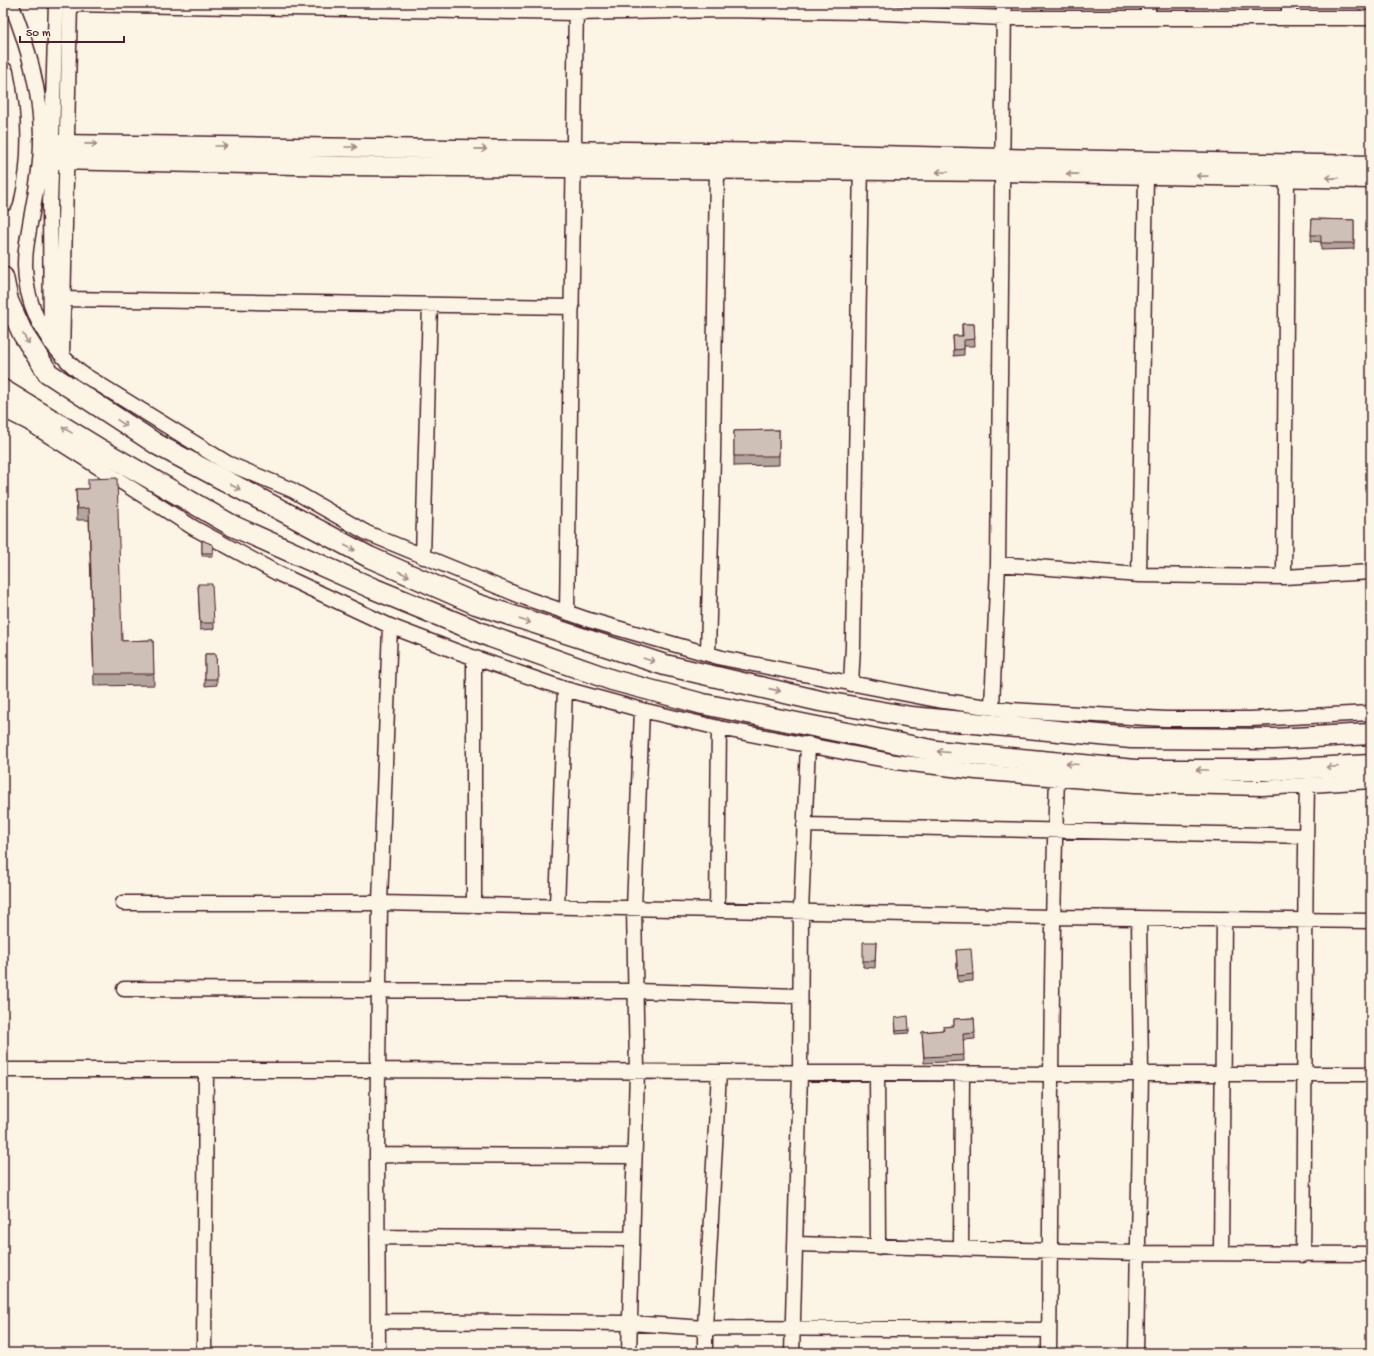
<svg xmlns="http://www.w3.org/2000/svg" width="1374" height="1356" font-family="'Gochi Hand',sans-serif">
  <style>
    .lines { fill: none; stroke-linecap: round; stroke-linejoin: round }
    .minor-casing { stroke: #4a1f2b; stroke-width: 17 }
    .tertiary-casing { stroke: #4a1f2b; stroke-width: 21 }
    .secondary-casing { stroke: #4a1f2b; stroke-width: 23 }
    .minor { stroke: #fcf5e5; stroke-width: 14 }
    .tertiary { stroke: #fcf5e5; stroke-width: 18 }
    .secondary { stroke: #fcf5e5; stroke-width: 20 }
    .wall { fill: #b2a59d; stroke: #4a1f2b }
    .building { fill: #cfc0b7; stroke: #4a1f2b }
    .oneway { stroke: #a38a88 }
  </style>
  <rect width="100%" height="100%" fill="#fcf5e5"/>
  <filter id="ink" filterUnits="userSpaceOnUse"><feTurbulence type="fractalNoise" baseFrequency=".025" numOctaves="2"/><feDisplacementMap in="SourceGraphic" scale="8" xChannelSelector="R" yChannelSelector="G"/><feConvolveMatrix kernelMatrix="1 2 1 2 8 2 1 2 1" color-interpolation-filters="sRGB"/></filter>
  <g filter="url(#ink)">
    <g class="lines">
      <defs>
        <path id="minor" d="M 11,3 C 28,46 40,88 41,135 C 42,173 31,211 26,249 C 20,298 43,343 81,373 L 227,463 L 292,490 L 367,533 L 528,599 L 589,620 L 722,658 L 937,700 L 1010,710 L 1165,719 L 1250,719 L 1371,713
          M 70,4 L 576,13 L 721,10 L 862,12 L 1004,18 L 1371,18
          M 1148,18 L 1148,3
          M 1289,18 L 1289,3
          M 64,299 L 572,307
          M 51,343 L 50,205 L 56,3
          M 62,355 L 70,3
          M 3,410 L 29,423 L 194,528 L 277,573 L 390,626 L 458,652 L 565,689 L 642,710 L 719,728 L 896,762 L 976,772 L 1134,785 L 1263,788 L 1371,781
          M 423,557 L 430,305
          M 998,564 L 1139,575 L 1284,577 L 1371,572
          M 1139,575 L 1146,176
          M 1284,577 L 1287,177
          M 567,612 L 576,3
          M 708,654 L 713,456 L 717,171
          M 851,684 L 853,646 L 861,161
          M 992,707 L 998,564 L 1004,3
          M 804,825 L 1306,836
          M 123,903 L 380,903 L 1052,917 L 1371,921
          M 474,905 L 474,658
          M 557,907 L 565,689
          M 717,910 L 719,728
          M 124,989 L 636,991 L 800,996
          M 3,1070 L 378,1070 L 1052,1074 L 1371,1074
          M 877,1073 L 878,1247
          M 377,1155 L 634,1156
          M 379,1237 L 632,1239
          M 795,1244 L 1139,1253 L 1371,1254
          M 961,1249 L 962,1074
          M 1221,1253 L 1224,919
          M 1303,1255 C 1305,1098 1304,942 1307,785
          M 378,1321 L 630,1323 L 705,1328 L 1049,1330
          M 204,1353 L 206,1070
          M 378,1353 L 377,1155 L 380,903 L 390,626
          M 629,1353 L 637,1071 L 634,908 L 642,710
          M 705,1353 L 705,1328 L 719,1072
          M 792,1353 L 800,1073 L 801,912 L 808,744
          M 1049,1353 C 1051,1161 1050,970 1057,779
          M 1136,1353 L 1141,1074 L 1139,918"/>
        <path id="tertiary" d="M 52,144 L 792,153 L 1002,158 L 1371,165
          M 52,160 L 342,166 L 1002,172 L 1371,179"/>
        <path id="secondary" d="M 3,72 C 12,116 13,157 3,201
          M 3,277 L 8,301 L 23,334 L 48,373 L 158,445 L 369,557 L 476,604 L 665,665 L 820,701 L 911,717 L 1131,738 L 1274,739 L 1371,734
          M 3,390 L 101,450 L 233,526 L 372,588 L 491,637 L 612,680 L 703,704 L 936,751 L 1135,770 L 1271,770 L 1371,765"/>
      </defs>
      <use href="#minor" class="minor-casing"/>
      <use href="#tertiary" class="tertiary-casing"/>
      <use href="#secondary" class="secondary-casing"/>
      <use href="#minor" class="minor"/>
      <use href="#tertiary" class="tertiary"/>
      <use href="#secondary" class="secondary"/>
    </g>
    <path class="wall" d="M 1312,219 L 1354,220 L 1354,249 L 1321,250 L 1321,242 L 1311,241 Z
      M 962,324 L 974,324 L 975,346 L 964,346 L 964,355 L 954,356 L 953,336 L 962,336 Z
      M 779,430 L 779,465 L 734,466 L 734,431 Z
      M 76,489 L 88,489 L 122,641 L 153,640 L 154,685 L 94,686 L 89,520 L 77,520 Z
      M 202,540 L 213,545 L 213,556 L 202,556 Z
      M 198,584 L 214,623 L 214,629 L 200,630 Z
      M 205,654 L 216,654 L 217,685 L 205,686 Z
      M 876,942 L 875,968 L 863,967 L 863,961 Z
      M 956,950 L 973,974 L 973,981 L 958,982 Z
      M 895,1018 L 909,1030 L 909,1033 L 896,1034 Z
      M 974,1018 L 975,1039 L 963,1040 L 964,1061 L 924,1063 L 922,1032 L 943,1030 L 943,1027 L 954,1026 L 954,1019 Z"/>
    <path class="building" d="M 1312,219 L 1354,220 L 1354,243 L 1321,243 L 1321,235 L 1311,235 Z
      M 962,324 L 974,324 L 975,339 L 964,340 L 964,349 L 954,350 L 953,336 L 963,336 Z
      M 779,430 L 779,456 L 734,456 L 734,431 Z
      M 117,478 L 122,641 L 153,640 L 154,674 L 94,674 L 89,508 L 77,509 L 76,489 L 88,489 L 88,479 Z
      M 202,540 L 213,545 L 213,553 L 202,553 Z
      M 198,584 L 212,584 L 214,623 L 200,623 Z
      M 205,654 L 216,654 L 217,679 L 205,679 Z
      M 863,942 L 876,942 L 875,961 L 863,961 Z
      M 971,949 L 973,974 L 958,976 L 956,950 Z
      M 908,1016 L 909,1030 L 896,1031 L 895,1018 Z
      M 974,1018 L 975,1033 L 963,1034 L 964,1055 L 924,1057 L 922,1032 L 944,1030 L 943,1027 L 954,1026 L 954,1019 Z"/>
    <defs><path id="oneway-shaft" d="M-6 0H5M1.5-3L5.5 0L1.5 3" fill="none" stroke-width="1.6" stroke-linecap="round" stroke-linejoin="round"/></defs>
    <g class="oneway">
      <use href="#oneway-shaft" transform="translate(91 144) rotate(1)"/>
      <use href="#oneway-shaft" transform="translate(221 146)"/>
      <use href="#oneway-shaft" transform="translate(351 147)"/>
      <use href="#oneway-shaft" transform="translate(481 149) rotate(1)"/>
      <use href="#oneway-shaft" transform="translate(942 172) rotate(-180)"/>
      <use href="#oneway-shaft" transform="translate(1072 174) rotate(-179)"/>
      <use href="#oneway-shaft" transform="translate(1202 176) rotate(-179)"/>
      <use href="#oneway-shaft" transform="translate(1332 178) rotate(-179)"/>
      <use href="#oneway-shaft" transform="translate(26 339) rotate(59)"/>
      <use href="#oneway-shaft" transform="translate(122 423) rotate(34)"/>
      <use href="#oneway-shaft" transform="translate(67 430) rotate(-148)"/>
      <use href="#oneway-shaft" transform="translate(235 487) rotate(28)"/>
      <use href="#oneway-shaft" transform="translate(350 548) rotate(27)"/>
      <use href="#oneway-shaft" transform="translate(404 574) rotate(24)"/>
      <use href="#oneway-shaft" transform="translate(525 621) rotate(18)"/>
      <use href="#oneway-shaft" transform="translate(649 660) rotate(17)"/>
      <use href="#oneway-shaft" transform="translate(775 690) rotate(13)"/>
      <use href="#oneway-shaft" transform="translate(943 752) rotate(-175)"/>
      <use href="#oneway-shaft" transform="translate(1072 764) rotate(-175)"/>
      <use href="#oneway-shaft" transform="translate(1332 767) rotate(177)"/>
      <use href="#oneway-shaft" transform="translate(1202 770) rotate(180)"/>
    </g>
  </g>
  <rect width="1374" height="1356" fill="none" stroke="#fcf5e5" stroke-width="16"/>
  <rect x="8" y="8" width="1358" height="1340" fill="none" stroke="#4a1f2b" stroke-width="1.5" filter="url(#ink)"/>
  <path d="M20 36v6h104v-6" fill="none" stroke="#4a1f2b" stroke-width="2"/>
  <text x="26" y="36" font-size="12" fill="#4a1f2b" stroke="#fcf5e5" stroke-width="3" paint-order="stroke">50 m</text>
</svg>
